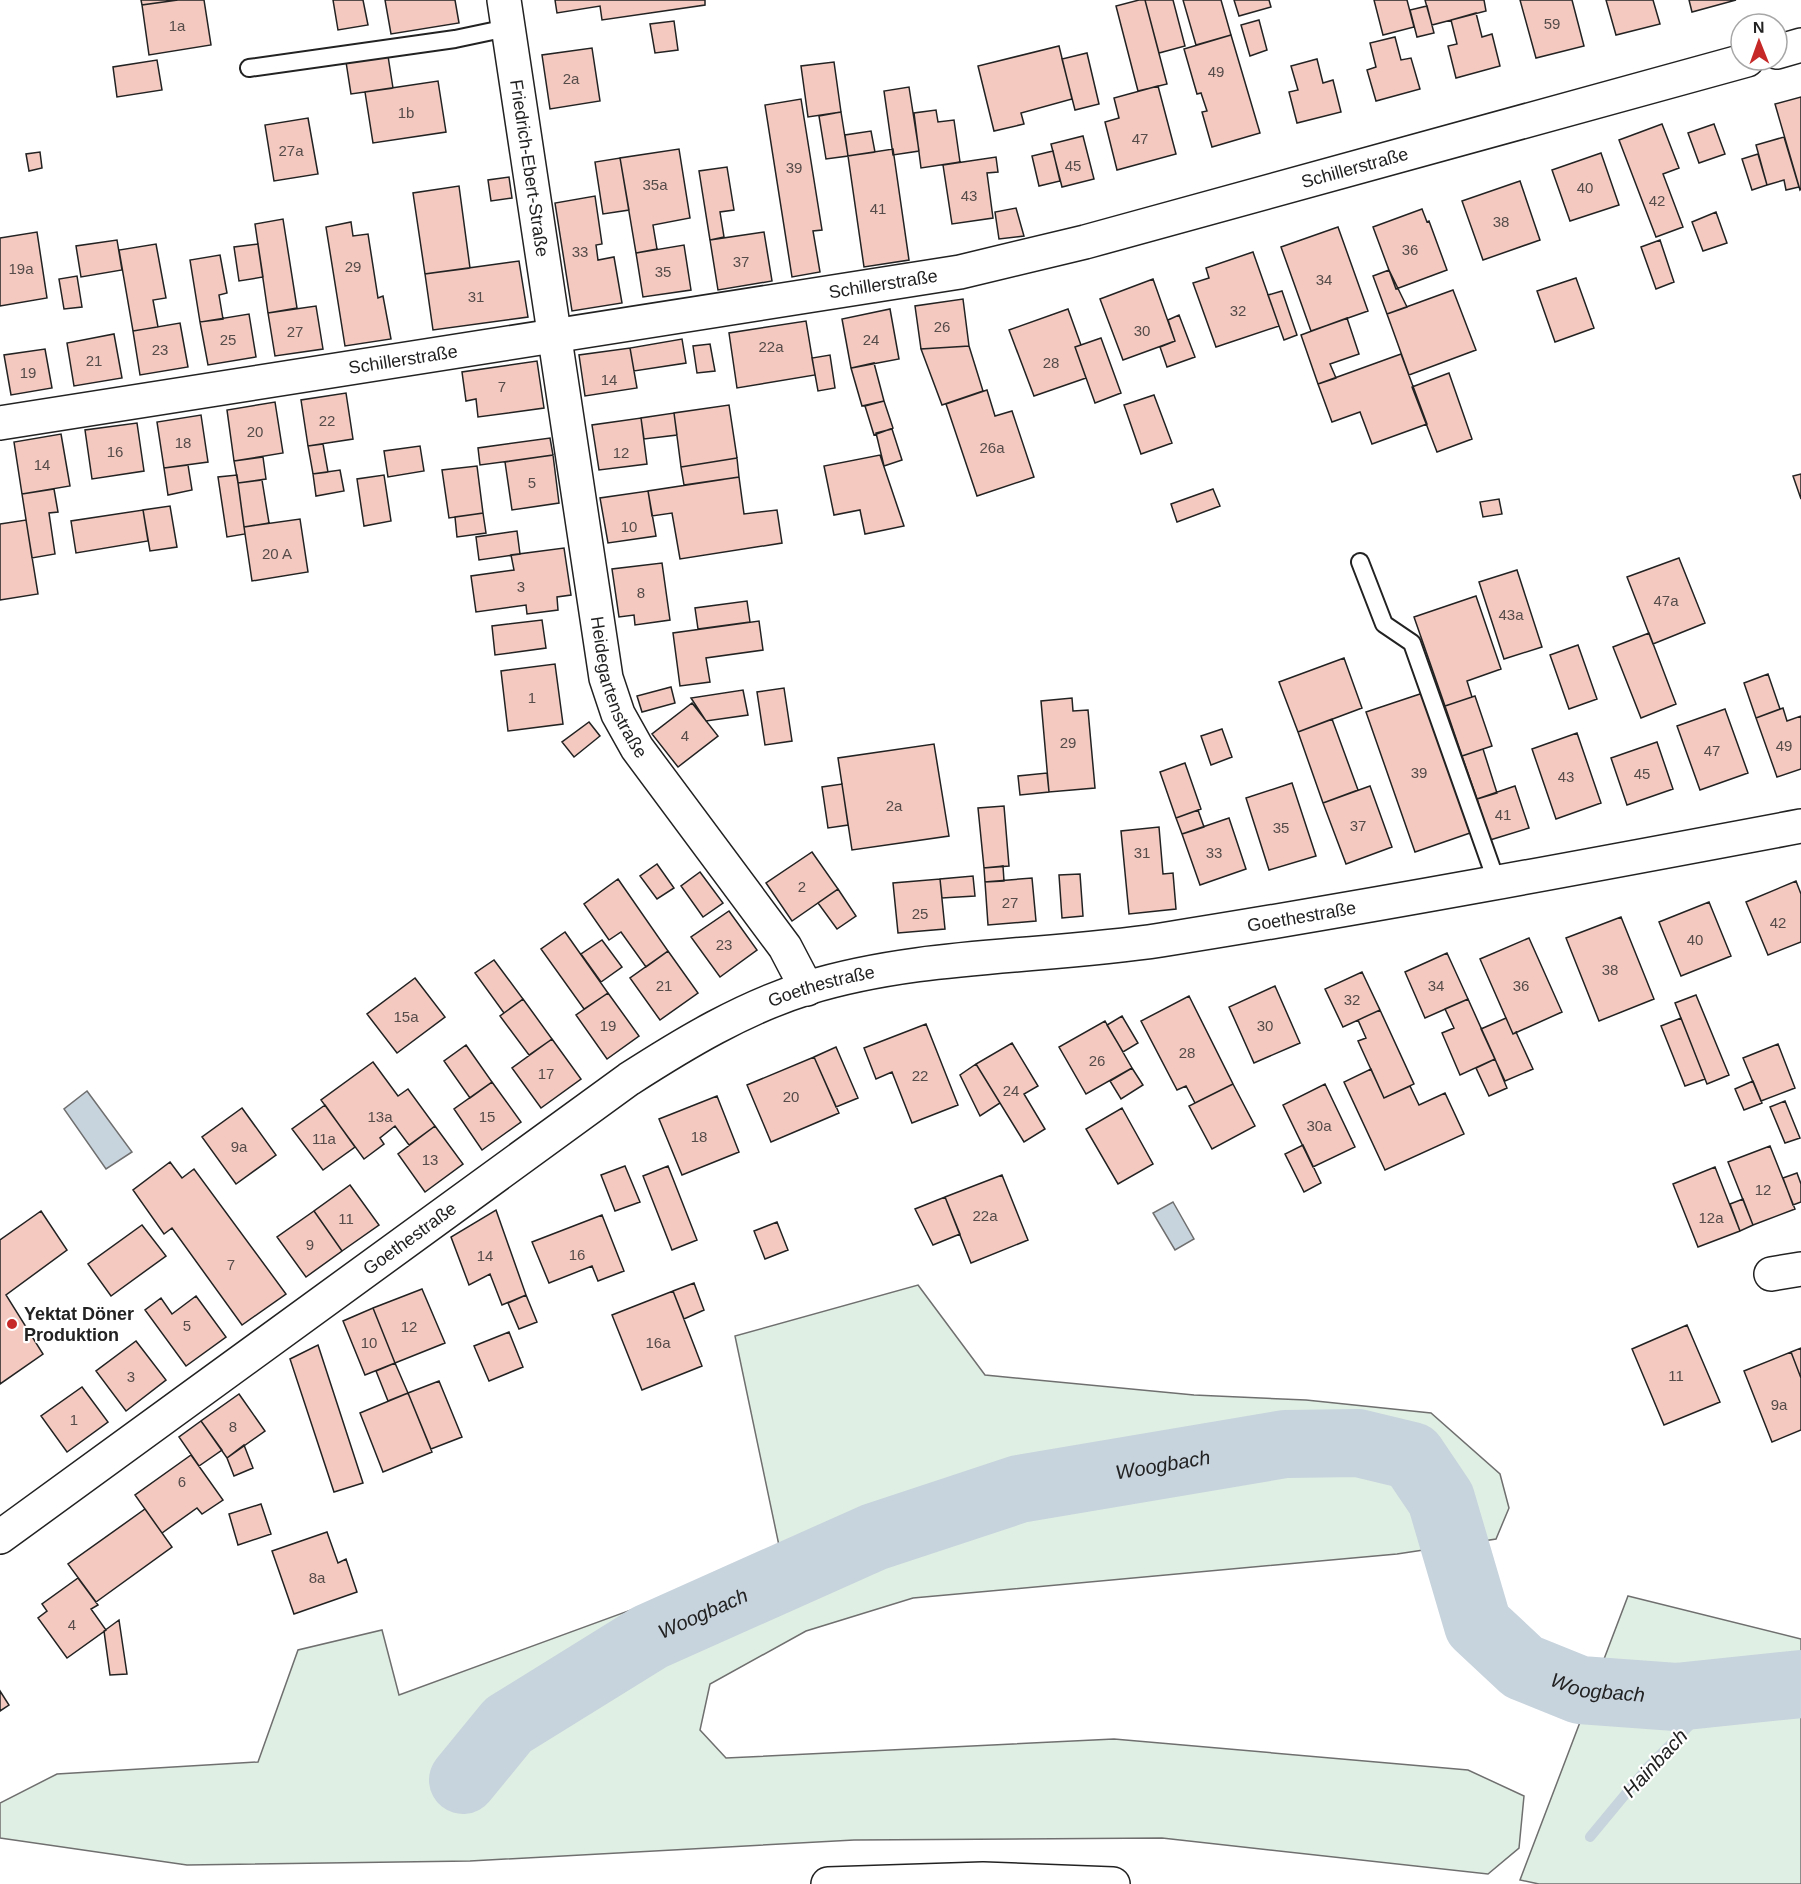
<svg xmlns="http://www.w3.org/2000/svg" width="1801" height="1884" font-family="Helvetica,sans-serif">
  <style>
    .green { fill: #e0efe3; stroke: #6f6f6f; stroke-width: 1.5 }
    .water { fill: #c7d3dd; stroke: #6f6f6f; stroke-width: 1.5 }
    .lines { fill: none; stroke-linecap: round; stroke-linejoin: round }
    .stream { stroke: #c7d3dd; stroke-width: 10 }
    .river { stroke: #c7d3dd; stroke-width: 68 }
    .building { fill: #f3c9c0; stroke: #222; stroke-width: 1.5 }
    .service-casing { stroke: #222; stroke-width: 20 }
    .minor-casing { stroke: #222; stroke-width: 36 }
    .primary-casing { stroke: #222; stroke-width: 36 }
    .service { stroke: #fff; stroke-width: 16 }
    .minor { stroke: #fff; stroke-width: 33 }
    .primary { stroke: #fff; stroke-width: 33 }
    .poi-dot { fill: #c62828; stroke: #fff; stroke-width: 2 }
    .labels { text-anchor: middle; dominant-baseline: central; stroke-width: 4.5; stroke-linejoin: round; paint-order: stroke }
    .number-label { font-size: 15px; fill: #564c4a }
    .street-label { font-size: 18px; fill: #222; stroke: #fff }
    .poi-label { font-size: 18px; font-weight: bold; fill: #222; stroke: #fff; text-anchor: start }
    .water-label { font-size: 20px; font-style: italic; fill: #222; stroke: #fff }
  </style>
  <rect width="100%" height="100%" fill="#fff"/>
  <path class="green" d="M 918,1285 L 985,1375 L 1194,1395 L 1306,1400 L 1431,1413 L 1500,1474 L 1509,1508 L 1496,1539 L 1397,1554 L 913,1598 L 806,1631 L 710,1684 L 700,1730 L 726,1758 L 1114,1739 L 1468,1770 L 1524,1796 L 1519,1848 L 1488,1874 L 1162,1838 L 854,1840 L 470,1861 L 187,1865 L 0,1838 L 0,1803 L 57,1774 L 258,1762 L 298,1650 L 382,1630 L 399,1695 L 781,1555 L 735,1336 Z
    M 1628,1596 L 1801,1639 L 1801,1884 L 1539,1884 L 1520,1880 Z"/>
  <path class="water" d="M 87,1091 L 132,1152 L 106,1169 L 64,1109 Z
    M 1173,1202 L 1194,1239 L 1175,1250 L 1153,1213 Z"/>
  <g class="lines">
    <path class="stream" d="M 1590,1837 L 1648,1767 L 1723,1692"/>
    <path class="river" id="s1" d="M 463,1780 L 508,1725 L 650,1637 L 874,1537 L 1019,1489 L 1285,1444 L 1358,1443 L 1412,1456 L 1441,1499 L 1478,1625 L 1523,1667 L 1580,1690 L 1676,1697 L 1801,1684"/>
  </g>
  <path class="building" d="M 141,0 L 178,0 L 142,5 Z
    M 178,0 L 204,0 L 211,45 L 149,55 L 142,5 Z
    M 333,0 L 363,0 L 368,25 L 338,30 Z
    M 385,0 L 455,0 L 459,23 L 391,34 Z
    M 555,0 L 705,0 L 705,5 L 602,20 L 600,6 L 557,13 Z
    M 1139,0 L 1145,0 L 1167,84 L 1138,91 L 1116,6 Z
    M 1145,0 L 1173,0 L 1185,46 L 1159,53 Z
    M 1183,0 L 1221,0 L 1231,35 L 1196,45 Z
    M 1234,0 L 1269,0 L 1271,7 L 1239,16 Z
    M 1374,0 L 1407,0 L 1414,27 L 1383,35 Z
    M 1425,0 L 1484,0 L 1486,11 L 1432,25 Z
    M 1520,0 L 1572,0 L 1584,46 L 1536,58 Z
    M 1606,0 L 1653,0 L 1660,24 L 1616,35 Z
    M 1689,0 L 1736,0 L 1692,12 Z
    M 1427,6 L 1434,33 L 1417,37 L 1410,10 Z
    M 1476,13 L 1482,37 L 1492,34 L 1500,66 L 1456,78 L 1448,46 L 1457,44 L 1451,20 Z
    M 1259,20 L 1267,50 L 1250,56 L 1241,25 Z
    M 674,21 L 678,50 L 655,53 L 650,24 Z
    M 1231,35 L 1260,133 L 1212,147 L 1202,112 L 1207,111 L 1201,93 L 1197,94 L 1184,49 Z
    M 1395,37 L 1401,60 L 1411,58 L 1420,89 L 1376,101 L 1367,70 L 1376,67 L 1370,43 Z
    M 1059,46 L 1072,99 L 1021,113 L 1024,124 L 994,131 L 978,66 Z
    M 592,48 L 600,101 L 550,109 L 542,55 Z
    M 1087,53 L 1099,104 L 1075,110 L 1062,59 Z
    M 388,56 L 393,88 L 351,94 L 346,62 Z
    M 1317,59 L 1323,83 L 1333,80 L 1341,112 L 1297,123 L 1289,92 L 1298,90 L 1291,66 Z
    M 157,60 L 162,90 L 117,97 L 113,67 Z
    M 834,62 L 841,112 L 808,117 L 801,66 Z
    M 438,81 L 446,132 L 373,143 L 365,92 Z
    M 1158,86 L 1176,154 L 1117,170 L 1105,122 L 1119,118 L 1114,98 Z
    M 909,87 L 919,151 L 893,155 L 884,91 Z
    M 1801,97 L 1801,189 L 1800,190 L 1775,104 Z
    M 801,99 L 822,230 L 813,231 L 820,272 L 792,277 L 765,105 Z
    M 936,110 L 938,122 L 954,120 L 960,162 L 921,168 L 914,113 Z
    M 841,112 L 848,156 L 826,159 L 819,116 Z
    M 308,118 L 318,174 L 274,181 L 265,125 Z
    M 1662,124 L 1679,168 L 1663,174 L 1683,227 L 1656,237 L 1619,140 Z
    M 1714,124 L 1725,154 L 1699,163 L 1688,133 Z
    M 871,131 L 875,152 L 848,156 L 845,135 Z
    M 1083,136 L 1094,179 L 1062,187 L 1051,144 Z
    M 1784,137 L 1799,187 L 1786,190 L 1784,180 L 1767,185 L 1756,145 Z
    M 679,149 L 690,218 L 653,225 L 657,249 L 636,253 L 620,158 Z
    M 893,149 L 909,260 L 864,267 L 848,156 Z
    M 1053,151 L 1060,181 L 1039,186 L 1032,156 Z
    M 40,152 L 42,168 L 29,171 L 26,154 Z
    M 1601,153 L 1619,205 L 1570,221 L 1552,170 Z
    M 1758,154 L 1767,185 L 1752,190 L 1742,159 Z
    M 996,157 L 998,172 L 987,173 L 993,218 L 952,224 L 943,165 Z
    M 620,158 L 629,210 L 603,214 L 595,162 Z
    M 727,167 L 734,210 L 720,212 L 724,237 L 710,240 L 699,171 Z
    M 509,177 L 512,198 L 491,201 L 488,180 Z
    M 1520,181 L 1540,240 L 1483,260 L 1462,201 Z
    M 459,186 L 470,268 L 425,274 L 413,193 Z
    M 595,196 L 602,244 L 596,245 L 598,260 L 614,257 L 622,303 L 572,311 L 555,203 Z
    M 1016,208 L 1024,236 L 999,239 L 995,212 Z
    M 1422,209 L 1427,222 L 1429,221 L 1447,270 L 1396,289 L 1373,227 Z
    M 1716,212 L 1727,243 L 1703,251 L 1692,222 Z
    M 283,219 L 297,308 L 268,313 L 255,224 Z
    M 351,222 L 353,236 L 368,234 L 378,298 L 383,296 L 391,339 L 345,346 L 326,227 Z
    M 1338,227 L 1368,311 L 1311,331 L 1281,247 Z
    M 37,232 L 47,298 L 0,306 L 0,238 Z
    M 764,232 L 772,281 L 718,290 L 710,240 Z
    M 117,240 L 122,270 L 81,277 L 76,246 Z
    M 1660,240 L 1674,282 L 1656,289 L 1641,247 Z
    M 156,244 L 166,298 L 153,300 L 158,327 L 133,331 L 119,250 Z
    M 258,244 L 263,277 L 239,281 L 234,247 Z
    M 684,245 L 691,290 L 643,297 L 636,253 Z
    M 1253,252 L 1279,326 L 1216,347 L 1193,283 L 1209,278 L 1206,268 Z
    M 220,255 L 227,293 L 219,295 L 223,319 L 200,322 L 190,260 Z
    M 519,261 L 528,317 L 433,330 L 425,274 Z
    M 1389,270 L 1407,307 L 1387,314 L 1373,276 Z
    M 77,276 L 82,307 L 64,309 L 59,279 Z
    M 1576,278 L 1594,328 L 1555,342 L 1537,291 Z
    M 1153,279 L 1175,341 L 1123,360 L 1100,299 Z
    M 1453,290 L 1476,350 L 1409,375 L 1387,314 Z
    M 1282,291 L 1297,335 L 1284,340 L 1268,295 Z
    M 963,299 L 969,346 L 921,349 L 915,306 Z
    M 316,306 L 323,349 L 275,356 L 268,313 Z
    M 890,309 L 899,359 L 851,368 L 842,319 Z
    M 1068,309 L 1081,345 L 1075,347 L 1086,378 L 1034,396 L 1009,330 Z
    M 249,314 L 256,357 L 208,365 L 200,322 Z
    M 1179,315 L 1195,357 L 1167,367 L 1160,347 L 1175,341 L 1168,320 Z
    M 1347,318 L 1359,354 L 1330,364 L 1336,378 L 1318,384 L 1301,335 Z
    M 806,321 L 815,375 L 737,388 L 729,333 Z
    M 180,323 L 188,367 L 140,375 L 133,331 Z
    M 114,334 L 122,378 L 74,386 L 67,343 Z
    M 1101,338 L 1121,393 L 1095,403 L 1075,347 Z
    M 682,339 L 686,363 L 634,371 L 630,348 Z
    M 710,344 L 715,371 L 697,373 L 693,346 Z
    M 969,346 L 983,391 L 942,405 L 921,349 Z
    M 630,348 L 637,388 L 585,396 L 579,355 Z
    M 45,349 L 52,388 L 11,395 L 4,355 Z
    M 1401,354 L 1427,424 L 1372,444 L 1360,412 L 1332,422 L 1318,384 Z
    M 830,355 L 835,388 L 818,391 L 812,358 Z
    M 537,361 L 544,408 L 478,417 L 476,399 L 466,401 L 462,372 Z
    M 874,363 L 884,401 L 862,406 L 851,368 Z
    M 1449,373 L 1472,439 L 1437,452 L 1412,387 Z
    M 987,390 L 995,416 L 1012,411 L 1034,477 L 977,496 L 946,404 Z
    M 346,393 L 353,439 L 308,446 L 301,400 Z
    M 1154,395 L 1172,443 L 1141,454 L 1124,405 Z
    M 884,401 L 893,428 L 874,435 L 865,406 Z
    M 275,402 L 283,453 L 234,461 L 227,410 Z
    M 729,405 L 737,458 L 681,467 L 674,413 Z
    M 674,413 L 677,435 L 644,439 L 641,418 Z
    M 201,415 L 208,462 L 164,468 L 157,422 Z
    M 641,418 L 647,464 L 599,470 L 592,425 Z
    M 137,423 L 144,471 L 92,479 L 85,430 Z
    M 892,429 L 902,460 L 884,466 L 876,433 Z
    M 61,434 L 70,486 L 22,494 L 14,442 Z
    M 550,438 L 553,455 L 480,465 L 478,448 Z
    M 323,444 L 328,472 L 313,474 L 308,446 Z
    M 420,446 L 424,471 L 388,477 L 384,451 Z
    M 553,455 L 559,503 L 512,510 L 505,462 Z
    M 880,455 L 904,526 L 865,534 L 860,510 L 834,515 L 824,466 Z
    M 263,457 L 266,479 L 238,483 L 234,461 Z
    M 737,458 L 739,477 L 684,485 L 681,467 Z
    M 188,465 L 192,490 L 168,495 L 164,468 Z
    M 477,466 L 483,513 L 449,518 L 442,470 Z
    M 340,470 L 344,491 L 316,496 L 313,474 Z
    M 1801,474 L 1801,499 L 1793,476 Z
    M 237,475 L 245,534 L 227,537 L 218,477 Z
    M 384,475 L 391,521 L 364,526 L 357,479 Z
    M 739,477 L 744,514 L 777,510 L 782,543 L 680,559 L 672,513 L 652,516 L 648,491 Z
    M 262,480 L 269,523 L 244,527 L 238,483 Z
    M 54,489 L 58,512 L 49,513 L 55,554 L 32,558 L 22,494 Z
    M 1213,489 L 1220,506 L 1177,522 L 1171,504 Z
    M 648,491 L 656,536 L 608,543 L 600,498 Z
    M 1499,499 L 1502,514 L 1483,517 L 1480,502 Z
    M 170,506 L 177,547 L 150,551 L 143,510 Z
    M 143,510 L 148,541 L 76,553 L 71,521 Z
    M 483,513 L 486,533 L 457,537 L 455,517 Z
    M 300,519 L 308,572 L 252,581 L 244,527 Z
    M 26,520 L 38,594 L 0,600 L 0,524 Z
    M 517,531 L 520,554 L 479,560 L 476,537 Z
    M 564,548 L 571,595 L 557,597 L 558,610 L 527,614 L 526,605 L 476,612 L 471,576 L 514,570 L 511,555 Z
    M 1679,558 L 1705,623 L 1653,644 L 1627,577 Z
    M 662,563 L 670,620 L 635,625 L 634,615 L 619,617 L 612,569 Z
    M 1517,570 L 1542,647 L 1504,659 L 1479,582 Z
    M 1476,596 L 1501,669 L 1467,681 L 1472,697 L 1445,706 L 1414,617 Z
    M 747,601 L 750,622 L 698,629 L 695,608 Z
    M 542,620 L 546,648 L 495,655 L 492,626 Z
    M 759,621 L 763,650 L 706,658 L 710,682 L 680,686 L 673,633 Z
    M 1649,633 L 1676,704 L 1641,718 L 1613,647 Z
    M 1578,645 L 1597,699 L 1569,709 L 1550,655 Z
    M 1344,658 L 1362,708 L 1298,732 L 1279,682 Z
    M 555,664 L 563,724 L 508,731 L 501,671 Z
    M 1768,674 L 1780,709 L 1756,718 L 1744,683 Z
    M 671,687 L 675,703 L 642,712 L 637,696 Z
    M 784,688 L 792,741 L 765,745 L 757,692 Z
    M 743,690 L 748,715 L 706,721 L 691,698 Z
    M 1423,693 L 1473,832 L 1415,852 L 1366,712 Z
    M 1475,696 L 1492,746 L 1462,756 L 1445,706 Z
    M 1072,698 L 1073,711 L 1088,710 L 1095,788 L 1049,792 L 1041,701 Z
    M 692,703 L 718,736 L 678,767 L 652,734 Z
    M 1783,708 L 1787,721 L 1801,716 L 1801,769 L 1777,777 L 1756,718 Z
    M 1725,709 L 1748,773 L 1700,790 L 1677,726 Z
    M 1332,719 L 1358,790 L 1323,803 L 1298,732 Z
    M 589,722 L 600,736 L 574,757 L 562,742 Z
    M 1222,729 L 1232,757 L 1211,765 L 1201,736 Z
    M 1577,733 L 1601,803 L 1556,819 L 1532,749 Z
    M 1657,742 L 1673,789 L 1627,805 L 1611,758 Z
    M 934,744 L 949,836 L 852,850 L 838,758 Z
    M 1483,749 L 1497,793 L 1477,799 L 1462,756 Z
    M 1185,763 L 1201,809 L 1176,818 L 1160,772 Z
    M 1047,773 L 1049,792 L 1020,795 L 1018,776 Z
    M 1292,783 L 1316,856 L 1269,870 L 1246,798 Z
    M 842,784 L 848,825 L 828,828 L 822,787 Z
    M 1370,786 L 1392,847 L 1346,864 L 1323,803 Z
    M 1515,786 L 1529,828 L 1490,840 L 1477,799 Z
    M 1004,806 L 1009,866 L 984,868 L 978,808 Z
    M 1198,810 L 1204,827 L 1182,834 L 1176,818 Z
    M 1229,818 L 1246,869 L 1200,885 L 1182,834 Z
    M 1159,827 L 1163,874 L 1173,873 L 1176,909 L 1129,914 L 1121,831 Z
    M 812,852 L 838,889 L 792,921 L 766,883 Z
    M 657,864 L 674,888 L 657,899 L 640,876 Z
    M 1003,866 L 1004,881 L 985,882 L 984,868 Z
    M 700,872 L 723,903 L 703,917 L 681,886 Z
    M 1080,874 L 1083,916 L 1062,918 L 1059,875 Z
    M 973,876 L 975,896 L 942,898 L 940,879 Z
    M 1032,878 L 1036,921 L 988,925 L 985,882 Z
    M 618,879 L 668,951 L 646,967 L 621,932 L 609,940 L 584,904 Z
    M 940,879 L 945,929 L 898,933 L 893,883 Z
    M 1796,881 L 1801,894 L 1801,942 L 1768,955 L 1746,902 Z
    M 838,889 L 856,916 L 837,929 L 818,903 Z
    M 1709,902 L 1731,956 L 1681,976 L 1659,922 Z
    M 729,911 L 757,950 L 720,977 L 691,937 Z
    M 1621,917 L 1654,999 L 1599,1021 L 1566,938 Z
    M 565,932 L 608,993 L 584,1009 L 541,949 Z
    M 1529,938 L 1562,1012 L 1513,1034 L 1480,959 Z
    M 602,940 L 622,967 L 601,982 L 581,954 Z
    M 668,951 L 698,993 L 660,1020 L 630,978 Z
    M 1447,953 L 1468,999 L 1425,1018 L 1405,972 Z
    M 494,960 L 523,999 L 504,1013 L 475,973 Z
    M 1362,972 L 1380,1010 L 1343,1027 L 1325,989 Z
    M 415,978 L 445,1017 L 397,1053 L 367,1014 Z
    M 1275,986 L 1300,1043 L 1254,1063 L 1229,1007 Z
    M 608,993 L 639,1036 L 607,1059 L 576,1015 Z
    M 1696,995 L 1729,1075 L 1707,1084 L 1675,1003 Z
    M 1189,996 L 1233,1084 L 1195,1103 L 1186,1086 L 1177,1090 L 1141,1021 Z
    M 523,999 L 552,1039 L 529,1055 L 500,1016 Z
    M 1468,999 L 1495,1059 L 1460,1075 L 1442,1033 L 1454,1028 L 1445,1009 Z
    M 1380,1010 L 1414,1084 L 1384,1098 L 1358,1041 L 1366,1038 L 1358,1020 Z
    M 1122,1016 L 1138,1043 L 1123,1052 L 1107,1025 Z
    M 1506,1018 L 1513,1034 L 1516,1032 L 1533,1069 L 1505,1081 L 1481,1029 Z
    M 1681,1018 L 1705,1079 L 1685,1086 L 1661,1026 Z
    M 1105,1021 L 1132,1068 L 1086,1094 L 1059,1047 Z
    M 926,1024 L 958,1105 L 912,1123 L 892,1072 L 876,1079 L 864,1048 Z
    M 552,1039 L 581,1079 L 541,1108 L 512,1068 Z
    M 1012,1043 L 1038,1086 L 1024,1094 L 1045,1129 L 1024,1142 L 976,1064 Z
    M 1778,1044 L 1795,1088 L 1761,1101 L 1743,1058 Z
    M 466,1045 L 492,1082 L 470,1098 L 444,1061 Z
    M 836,1047 L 858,1098 L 836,1107 L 814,1057 Z
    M 814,1057 L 839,1113 L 771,1142 L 747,1085 Z
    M 1495,1059 L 1507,1088 L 1489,1096 L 1476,1068 Z
    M 373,1062 L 398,1096 L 408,1089 L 435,1126 L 409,1145 L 395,1126 L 380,1138 L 384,1144 L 364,1159 L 321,1100 Z
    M 976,1064 L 1000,1103 L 980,1116 L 960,1075 Z
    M 1132,1068 L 1143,1085 L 1121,1099 L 1110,1081 Z
    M 1371,1069 L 1384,1098 L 1410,1086 L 1419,1105 L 1445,1093 L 1464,1134 L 1385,1170 L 1344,1082 Z
    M 1753,1081 L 1762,1103 L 1744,1110 L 1735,1089 Z
    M 492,1082 L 521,1122 L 482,1150 L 454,1109 Z
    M 1233,1084 L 1255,1126 L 1212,1149 L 1189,1106 Z
    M 1325,1084 L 1355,1147 L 1313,1167 L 1283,1105 Z
    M 717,1096 L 739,1152 L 682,1175 L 659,1119 Z
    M 1785,1101 L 1800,1138 L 1785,1143 L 1770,1107 Z
    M 325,1105 L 355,1147 L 323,1170 L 292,1129 Z
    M 242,1108 L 276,1155 L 236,1184 L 202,1137 Z
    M 1122,1108 L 1153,1164 L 1118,1184 L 1086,1129 Z
    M 435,1126 L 463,1164 L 425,1192 L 398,1154 Z
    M 1303,1145 L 1321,1183 L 1304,1192 L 1285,1154 Z
    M 1770,1146 L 1795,1209 L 1753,1225 L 1728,1162 Z
    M 170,1162 L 182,1178 L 194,1169 L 286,1294 L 242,1325 L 172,1228 L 164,1234 L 133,1190 Z
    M 625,1166 L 640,1202 L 615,1211 L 601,1175 Z
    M 668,1166 L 697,1240 L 672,1250 L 643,1176 Z
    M 1715,1167 L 1740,1231 L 1698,1247 L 1673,1184 Z
    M 1797,1173 L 1801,1184 L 1801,1202 L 1793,1205 L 1783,1178 Z
    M 1002,1175 L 1028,1240 L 971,1263 L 945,1197 Z
    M 350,1185 L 379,1225 L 342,1251 L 314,1211 Z
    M 945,1197 L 960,1234 L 933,1245 L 915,1209 Z
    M 1743,1199 L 1753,1225 L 1740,1231 L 1730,1204 Z
    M 496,1210 L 526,1295 L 502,1305 L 490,1274 L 469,1285 L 451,1237 Z
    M 41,1211 L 67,1250 L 6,1295 L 43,1354 L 0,1384 L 0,1240 Z
    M 314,1211 L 342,1251 L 306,1277 L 277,1237 Z
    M 602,1215 L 624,1271 L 598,1281 L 592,1266 L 549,1283 L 532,1242 Z
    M 777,1222 L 788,1250 L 765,1259 L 754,1231 Z
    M 142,1225 L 166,1256 L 111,1296 L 88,1264 Z
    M 694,1283 L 704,1310 L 684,1319 L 673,1291 Z
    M 422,1289 L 445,1343 L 395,1363 L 373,1308 Z
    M 673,1291 L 702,1366 L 642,1390 L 612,1315 Z
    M 526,1295 L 537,1322 L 519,1329 L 508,1303 Z
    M 196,1296 L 226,1337 L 186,1366 L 145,1310 L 161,1298 L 172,1314 Z
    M 373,1308 L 395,1363 L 365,1375 L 343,1321 Z
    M 1687,1325 L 1720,1402 L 1664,1425 L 1632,1349 Z
    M 509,1332 L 523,1367 L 489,1381 L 474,1346 Z
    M 136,1341 L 166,1380 L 126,1411 L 96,1371 Z
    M 318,1345 L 363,1483 L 334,1492 L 290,1359 Z
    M 1801,1348 L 1801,1378 L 1791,1352 Z
    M 1791,1352 L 1801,1378 L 1801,1430 L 1772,1442 L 1744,1371 Z
    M 395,1363 L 408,1393 L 388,1401 L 376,1371 Z
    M 439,1381 L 462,1437 L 431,1449 L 408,1393 Z
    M 82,1387 L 108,1422 L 67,1452 L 41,1416 Z
    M 408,1393 L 432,1452 L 383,1472 L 360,1413 Z
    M 239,1394 L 265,1431 L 227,1458 L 201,1421 Z
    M 201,1421 L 222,1450 L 199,1466 L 179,1437 Z
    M 244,1445 L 253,1468 L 234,1476 L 227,1458 Z
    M 191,1455 L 223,1500 L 202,1514 L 197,1508 L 162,1533 L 135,1495 Z
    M 261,1504 L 271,1534 L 238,1545 L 229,1514 Z
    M 145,1509 L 172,1547 L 96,1602 L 68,1564 Z
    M 327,1532 L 338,1563 L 346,1559 L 357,1592 L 294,1614 L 272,1551 Z
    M 78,1578 L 98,1605 L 91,1609 L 106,1630 L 67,1658 L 38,1618 L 47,1611 L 42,1604 Z
    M 119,1620 L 127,1674 L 110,1675 L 104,1631 Z
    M 0,1691 L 9,1705 L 0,1711 Z"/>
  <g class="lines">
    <defs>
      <path id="service" d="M 249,68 L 455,39 L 507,28
        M 1360,562 L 1384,624 L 1412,643 L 1497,883"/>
      <g id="minor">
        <path id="s2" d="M 504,0 L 606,678 L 618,714 L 637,748 L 785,947 L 807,989"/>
        <path d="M 1777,52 L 1801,45"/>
        <path id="s3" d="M 0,423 L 960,272 L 1085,242 L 1747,60"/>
        <path d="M 1771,1274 L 1801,1269"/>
        <path id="s4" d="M 0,1537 L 629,1079 C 685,1043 743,1008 807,988 C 921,953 1044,958 1161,940 C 1375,906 1588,866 1801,826"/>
      </g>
      <path id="primary" d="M 828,1884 L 983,1879 L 1113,1884"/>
    </defs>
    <use href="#service" class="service-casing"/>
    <use href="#minor" class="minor-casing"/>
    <use href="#primary" class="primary-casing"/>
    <use href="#service" class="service"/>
    <use href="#minor" class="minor"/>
    <use href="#primary" class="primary"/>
  </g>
  <circle class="poi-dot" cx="12" cy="1324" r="6"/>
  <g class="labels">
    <g class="number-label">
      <text x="1552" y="23">59</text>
      <text x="177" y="25">1a</text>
      <text x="1216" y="71">49</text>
      <text x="571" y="78">2a</text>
      <text x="406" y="112">1b</text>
      <text x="1140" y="138">47</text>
      <text x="291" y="150">27a</text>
      <text x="1073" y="165">45</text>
      <text x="794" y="167">39</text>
      <text x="655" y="184">35a</text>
      <text x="1585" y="187">40</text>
      <text x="969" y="195">43</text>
      <text x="1657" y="200">42</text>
      <text x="878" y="208">41</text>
      <text x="1501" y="221">38</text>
      <text x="1410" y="249">36</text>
      <text x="580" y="251">33</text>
      <text x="741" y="261">37</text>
      <text x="353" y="266">29</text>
      <text x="21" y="268">19a</text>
      <text x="663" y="271">35</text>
      <text x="1324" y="279">34</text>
      <text x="476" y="296">31</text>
      <text x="1238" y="310">32</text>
      <text x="942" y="326">26</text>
      <text x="1142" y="330">30</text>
      <text x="295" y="331">27</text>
      <text x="228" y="339">25</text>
      <text x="871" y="339">24</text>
      <text x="771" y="346">22a</text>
      <text x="160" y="349">23</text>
      <text x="94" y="360">21</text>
      <text x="1051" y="362">28</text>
      <text x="28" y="372">19</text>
      <text x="609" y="379">14</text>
      <text x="502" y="386">7</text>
      <text x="327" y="420">22</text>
      <text x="255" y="431">20</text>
      <text x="183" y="442">18</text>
      <text x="992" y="447">26a</text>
      <text x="115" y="451">16</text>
      <text x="621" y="452">12</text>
      <text x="42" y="464">14</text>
      <text x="532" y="482">5</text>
      <text x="629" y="526">10</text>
      <text x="277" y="553">20 A</text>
      <text x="521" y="586">3</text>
      <text x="641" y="592">8</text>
      <text x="1666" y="600">47a</text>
      <text x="1511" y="614">43a</text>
      <text x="532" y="697">1</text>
      <text x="685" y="735">4</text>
      <text x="1068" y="742">29</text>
      <text x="1784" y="745">49</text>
      <text x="1712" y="750">47</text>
      <text x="1419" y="772">39</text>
      <text x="1642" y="773">45</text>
      <text x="1566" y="776">43</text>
      <text x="894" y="805">2a</text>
      <text x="1503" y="814">41</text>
      <text x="1358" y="825">37</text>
      <text x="1281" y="827">35</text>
      <text x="1142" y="852">31</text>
      <text x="1214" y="852">33</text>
      <text x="802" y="886">2</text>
      <text x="1010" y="902">27</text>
      <text x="920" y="913">25</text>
      <text x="1778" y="922">42</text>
      <text x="1695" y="939">40</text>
      <text x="724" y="944">23</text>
      <text x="1610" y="969">38</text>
      <text x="664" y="985">21</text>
      <text x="1436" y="985">34</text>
      <text x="1521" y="985">36</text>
      <text x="1352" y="999">32</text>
      <text x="406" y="1016">15a</text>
      <text x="608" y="1025">19</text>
      <text x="1265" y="1025">30</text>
      <text x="1187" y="1052">28</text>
      <text x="1097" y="1060">26</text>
      <text x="546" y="1073">17</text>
      <text x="920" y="1075">22</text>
      <text x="1011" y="1090">24</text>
      <text x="791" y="1096">20</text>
      <text x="380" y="1116">13a</text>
      <text x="487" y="1116">15</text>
      <text x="1319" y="1125">30a</text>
      <text x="699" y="1136">18</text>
      <text x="324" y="1138">11a</text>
      <text x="239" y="1146">9a</text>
      <text x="430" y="1159">13</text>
      <text x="1763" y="1189">12</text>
      <text x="985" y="1215">22a</text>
      <text x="1711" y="1217">12a</text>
      <text x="346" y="1218">11</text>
      <text x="310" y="1244">9</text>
      <text x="577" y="1254">16</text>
      <text x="485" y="1255">14</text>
      <text x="231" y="1264">7</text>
      <text x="187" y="1325">5</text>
      <text x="409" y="1326">12</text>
      <text x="369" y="1342">10</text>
      <text x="658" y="1342">16a</text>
      <text x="1676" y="1375">11</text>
      <text x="131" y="1376">3</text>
      <text x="1779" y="1404">9a</text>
      <text x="74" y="1419">1</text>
      <text x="233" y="1426">8</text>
      <text x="182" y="1481">6</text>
      <text x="317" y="1577">8a</text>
      <text x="72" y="1624">4</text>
    </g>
    <g class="street-label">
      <text stroke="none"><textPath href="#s2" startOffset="170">Friedrich-Ebert-Straße</textPath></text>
      <text stroke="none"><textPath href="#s3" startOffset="1380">Schillerstraße</textPath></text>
      <text stroke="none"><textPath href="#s3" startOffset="894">Schillerstraße</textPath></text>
      <text stroke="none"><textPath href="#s3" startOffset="408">Schillerstraße</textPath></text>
      <text stroke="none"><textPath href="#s2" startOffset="698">Heidegartenstraße</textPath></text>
      <text stroke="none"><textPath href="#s4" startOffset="1479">Goethestraße</textPath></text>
      <text stroke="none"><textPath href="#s4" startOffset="993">Goethestraße</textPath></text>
      <text stroke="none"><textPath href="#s4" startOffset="507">Goethestraße</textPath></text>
    </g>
    <g class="poi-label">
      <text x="24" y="1314">Yektat Döner<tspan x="24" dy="21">Produktion</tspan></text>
    </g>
    <g class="water-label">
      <text stroke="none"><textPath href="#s1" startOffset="782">Woogbach</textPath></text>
      <text stroke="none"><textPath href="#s1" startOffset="296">Woogbach</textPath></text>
      <text stroke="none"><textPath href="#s1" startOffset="1358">Woogbach</textPath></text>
      <text transform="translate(1655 1763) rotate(-47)">Hainbach</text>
    </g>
  </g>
  <g transform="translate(1759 42) rotate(359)"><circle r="28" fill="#ffffff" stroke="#a7a7a7" stroke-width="1.5"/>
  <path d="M0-4.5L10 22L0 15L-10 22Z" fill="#c62828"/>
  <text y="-9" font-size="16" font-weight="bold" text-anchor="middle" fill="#222222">N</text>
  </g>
</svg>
